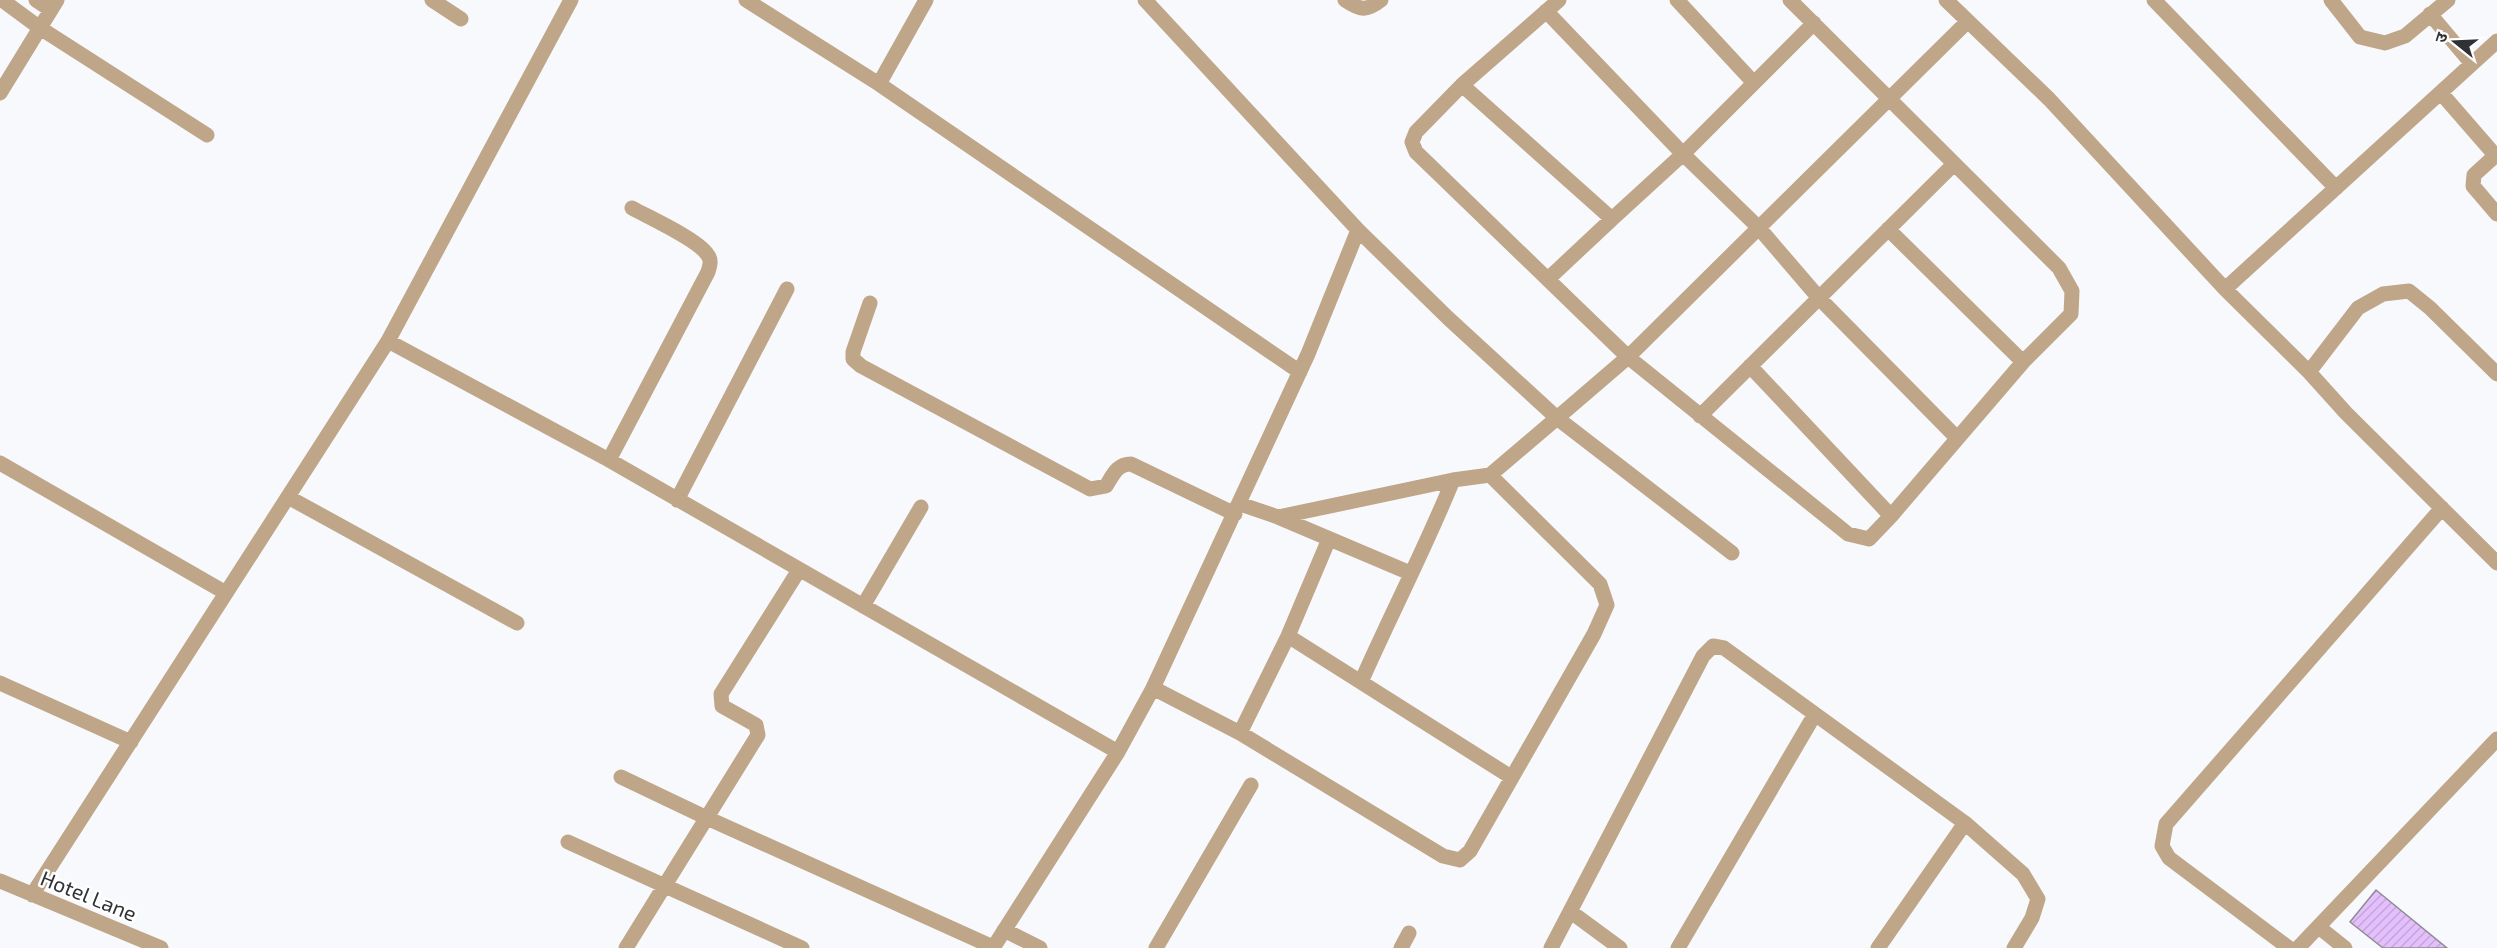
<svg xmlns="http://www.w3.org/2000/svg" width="2497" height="948" font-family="'Exo 2','Noto Sans Devanagari',sans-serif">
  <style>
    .building { fill: url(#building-hatch); stroke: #908b94; stroke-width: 1.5 }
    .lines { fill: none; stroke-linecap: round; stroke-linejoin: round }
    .minor { stroke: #bfa689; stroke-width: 15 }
    .labels { text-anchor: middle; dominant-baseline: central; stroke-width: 5; stroke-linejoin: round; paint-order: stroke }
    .street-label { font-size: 21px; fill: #2f3135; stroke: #fff }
  </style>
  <defs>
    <pattern id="building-hatch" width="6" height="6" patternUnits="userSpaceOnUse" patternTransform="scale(1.5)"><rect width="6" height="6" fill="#e3c0fc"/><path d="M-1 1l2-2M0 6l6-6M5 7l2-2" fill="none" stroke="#c3a5d9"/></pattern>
  </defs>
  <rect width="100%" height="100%" fill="#f8f9fd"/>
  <path class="building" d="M 2376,890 L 2447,948 L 2383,948 L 2350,922 Z"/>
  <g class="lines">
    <path class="minor" d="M 2,0 L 40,28 L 207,135
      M 36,0 L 51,10
      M 432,0 L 461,19
      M 746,0 L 879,84 L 1300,372
      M 1145,0 L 1358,230 L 1448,318 L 1557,418 L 1628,357 L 1968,21
      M 1345,0 C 1360,10 1366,12 1381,0
      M 1559,0 L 1462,85 L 1416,132 L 1412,142 L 1416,152 L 1628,357 L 1848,534 L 1869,539 L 1891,516 L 2023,362 L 2071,314 L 2072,291 L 2059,268 L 1790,0
      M 1677,0 L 1754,83
      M 1946,0 L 2049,99 L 2225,289 L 2309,372 L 2346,413 L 2497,563
      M 2154,0 L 2336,188
      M 2331,0 L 2360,37 L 2385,43 L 2405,36 L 2448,0
      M 1546,11 L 1683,154 L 1759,228 L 1819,298 L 1957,438
      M 2430,14 L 2472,64
      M 879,84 L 926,0
      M 1462,85 L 1612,219 L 1548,279
      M 0,93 L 57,0
      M 2441,93 L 2495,155
      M 2497,154 L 2474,175 L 2473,186 L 2497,214
      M 1612,219 L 1683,154 L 1814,23
      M 1888,229 L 2023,362
      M 2225,289 L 2497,41
      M 870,303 L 853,352 L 853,359 L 861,366 L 1090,489 L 1106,486 C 1113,475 1117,464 1131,464 L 1235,514
      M 388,341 L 609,460 L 1118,752
      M 1750,366 L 1891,516
      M 2309,372 L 2358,308 L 2383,294 L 2409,291 L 2430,308 L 2497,374
      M 1700,416 L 1954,164
      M 609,460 L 708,272 C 710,265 712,260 707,254 C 697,239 650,218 632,208
      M 0,463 L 226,593
      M 288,497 L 517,623
      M 677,500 L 787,289
      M 1240,504 L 1278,517 L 1410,573
      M 1278,517 L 1453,480 L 1490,475
      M 863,606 L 921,507
      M 1288,636 L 1511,777
      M 1361,682 C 1391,614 1425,549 1453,480
      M 0,683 L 131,742
      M 1153,688 L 1240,733 L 1443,856 L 1460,860 L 1470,851 L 1594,634 L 1607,605 L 1600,584 L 1490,475 L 1557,418 L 1732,553
      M 1240,733 L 1288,636 L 1329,539
      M 621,777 L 707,818 L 993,947
      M 568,842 L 802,948
      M 0,881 L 161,948
      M 32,895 L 388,341 L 571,0
      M 1571,912 L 1620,948
      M 2320,928 L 2345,948
      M 1004,930 L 1040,948
      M 626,948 L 758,735 L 756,725 L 722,706 L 721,694 L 799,570
      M 993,948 L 1118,752 L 1153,688 L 1308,354 L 1358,230
      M 1156,948 L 1251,785
      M 1401,948 L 1409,933
      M 1551,948 L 1703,656 L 1713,646 L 1724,648 L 1965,823 L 2023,874 L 2038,899 L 2032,918 L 2014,948
      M 1678,948 L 1815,714
      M 1878,948 L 1965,823
      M 2289,948 L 2169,858 L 2162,846 L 2166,824 L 2442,508
      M 2298,948 L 2497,739"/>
  </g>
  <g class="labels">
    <g class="street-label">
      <text transform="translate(89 895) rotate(22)">Hotel Lane</text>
    </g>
  </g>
  <g transform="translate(2455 42) rotate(288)" stroke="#ffffff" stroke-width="4.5" paint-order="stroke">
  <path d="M0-4.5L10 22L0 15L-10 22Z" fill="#2f3135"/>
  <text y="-9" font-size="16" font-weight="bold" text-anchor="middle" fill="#2f3135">उ</text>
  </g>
</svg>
